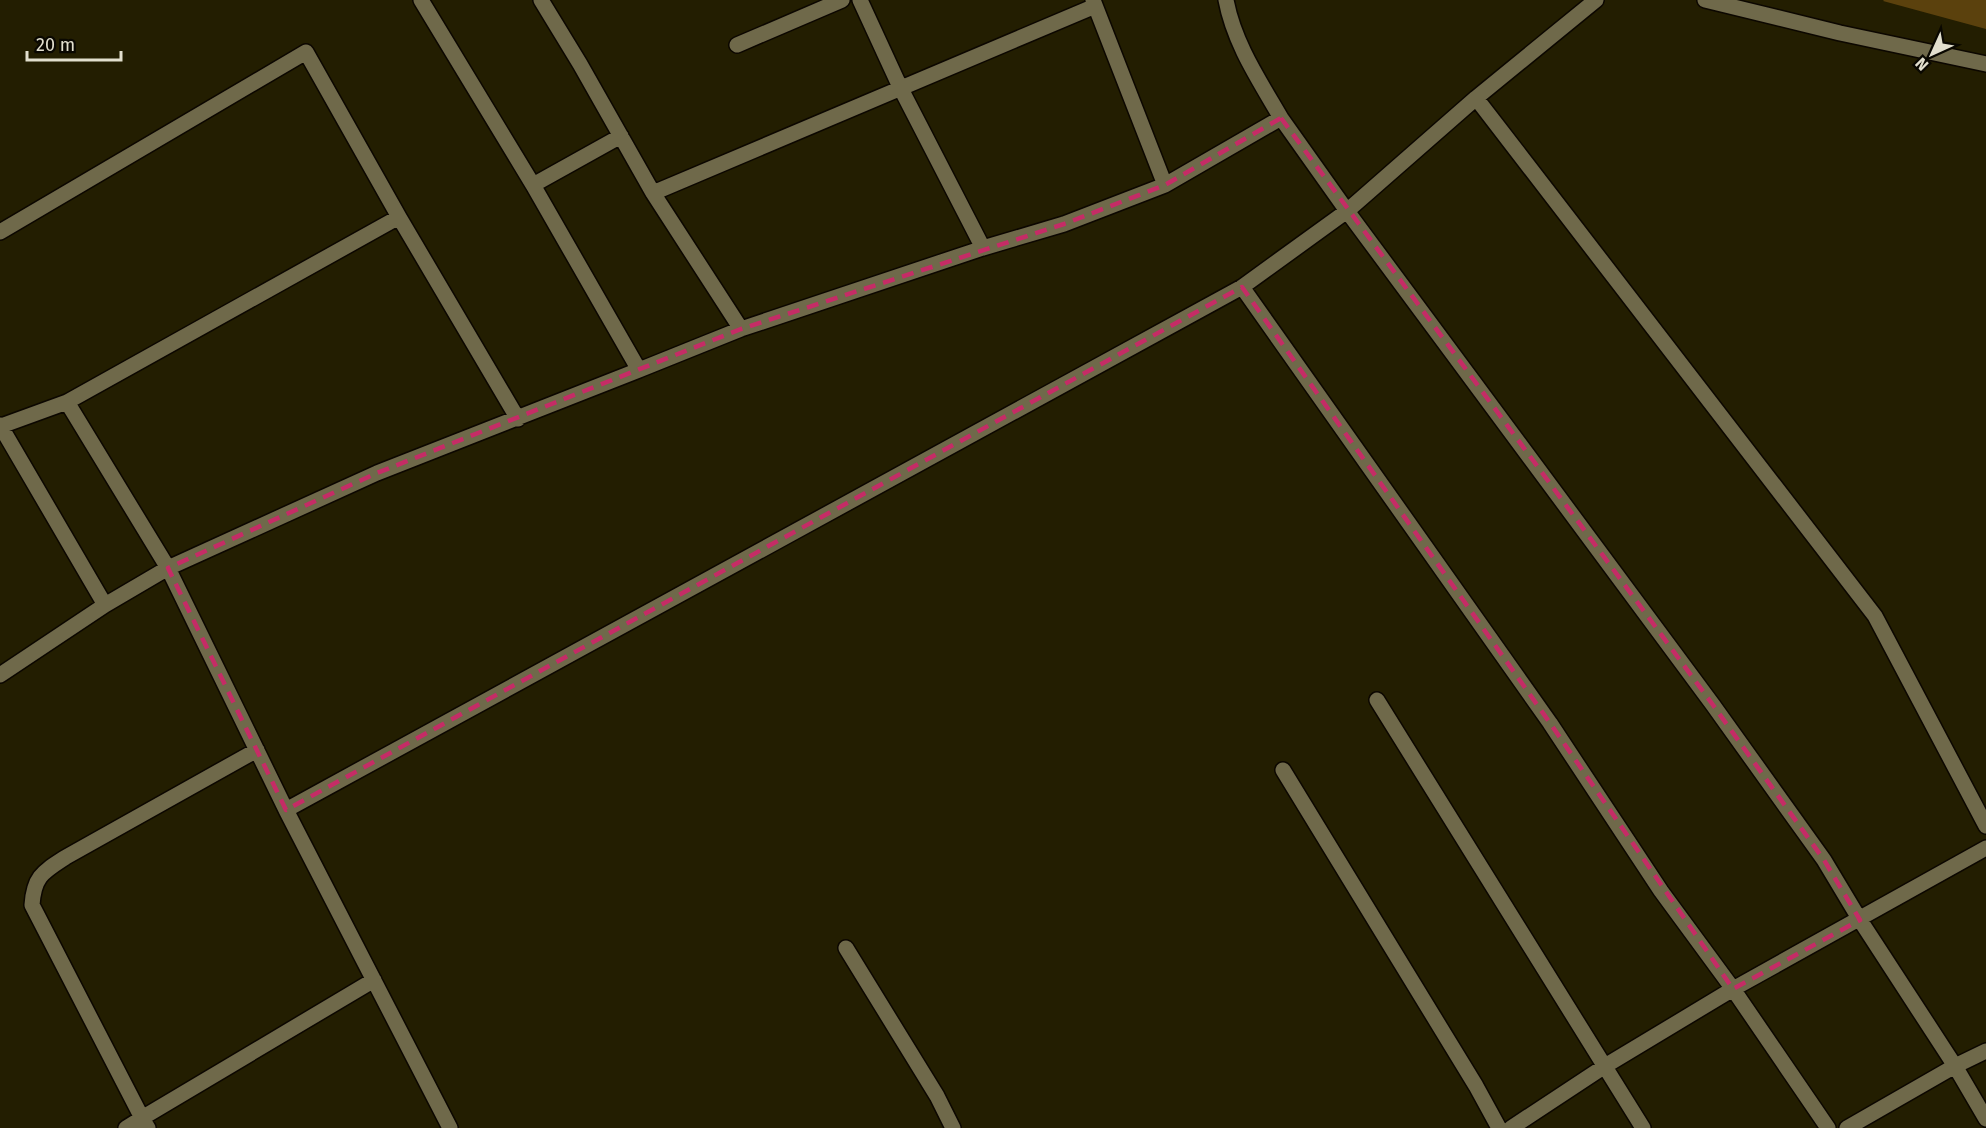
<svg xmlns="http://www.w3.org/2000/svg" width="1986" height="1128" font-family="'Fira Sans',sans-serif">
  <style>
    .building { fill: #5b410d }
    .lines { fill: none; stroke-linecap: round; stroke-linejoin: round }
    .minor-casing { stroke: #0c0700; stroke-width: 18 }
    .tertiary-casing { stroke: #0c0700; stroke-width: 18 }
    .minor { stroke: #6f694a; stroke-width: 15 }
    .tertiary { stroke: #6f694a; stroke-width: 15 }
    .marked { fill: none; stroke: #c52c66; stroke-width: 4.5; stroke-dasharray: 12 8; stroke-linejoin: round }
  </style>
  <rect width="100%" height="100%" fill="#231e01"/>
  <path class="building" d="M 1986,0 L 1986,29 L 1883,1 L 1884,0 Z"/>
  <g class="lines">
    <defs>
      <path id="minor" d="M 541,0 L 580,64 L 653,193 L 741,329
        M 860,0 L 900,87 L 983,248
        M 1093,0 L 1165,185
        M 1226,0 C 1234,43 1259,80 1281,118
        M 1596,0 L 1476,98 L 1347,211 L 1713,705 L 1824,860 L 1860,920 L 1955,1066 L 1847,1128
        M 737,45 L 842,0
        M 1476,98 L 1875,616 L 1986,826
        M 533,185 L 621,136
        M 653,193 L 1095,6
        M 0,232 L 306,52 L 399,217 L 518,419
        M 1242,287 L 1550,723 L 1661,891 L 1733,989 L 1828,1128
        M 67,402 L 168,568 L 377,473 L 639,370 L 533,185 L 421,0
        M 0,425 L 105,605 L 168,568 L 286,810 L 450,1128
        M 1,426 L 67,402 L 399,217
        M 0,675 L 105,605
        M 1377,700 L 1643,1128
        M 257,750 L 66,857 C 43,872 34,876 32,905 L 142,1118 L 374,980
        M 1283,770 L 1476,1086 L 1499,1128
        M 286,810 L 1242,287 L 1347,211 L 1281,118 L 1165,185 L 1064,224 L 983,248 L 741,329 L 639,370
        M 846,948 L 937,1096 L 953,1128
        M 1986,1051 L 1955,1066 L 1986,1119
        M 126,1128 L 142,1118 L 148,1128
        M 1511,1128 L 1605,1066 L 1733,989 L 1986,848"/>
      <path id="tertiary" d="M 1705,0 L 1840,33 L 1986,64"/>
    </defs>
    <use href="#minor" class="minor-casing"/>
    <use href="#tertiary" class="tertiary-casing"/>
    <use href="#minor" class="minor"/>
    <use href="#tertiary" class="tertiary"/>
  </g>
  <path class="marked" d="M 1281,118 L 1713,705 L 1824,860 L 1860,920 L 1733,989 L 1550,723 L 1242,287 L 286,810 L 168,568 L 377,473 L 741,329 L 1064,224 L 1165,185 Z"/>
  <g transform="translate(1932 54) rotate(225)" stroke="#0a0801" stroke-width="4.5" paint-order="stroke">
  <path d="M0-4.5L10 22L0 15L-10 22Z" fill="#e2dfce"/>
  <text y="-9" font-size="16" font-weight="bold" text-anchor="middle" fill="#e2dfce">N</text>
  </g>
  <path d="M27 51v9h94v-9" fill="none" stroke="#e2dfce" stroke-width="3"/>
  <text x="36" y="51" font-size="18" fill="#e2dfce" stroke="#0a0801" stroke-width="4.5" paint-order="stroke">20 m</text>
</svg>
